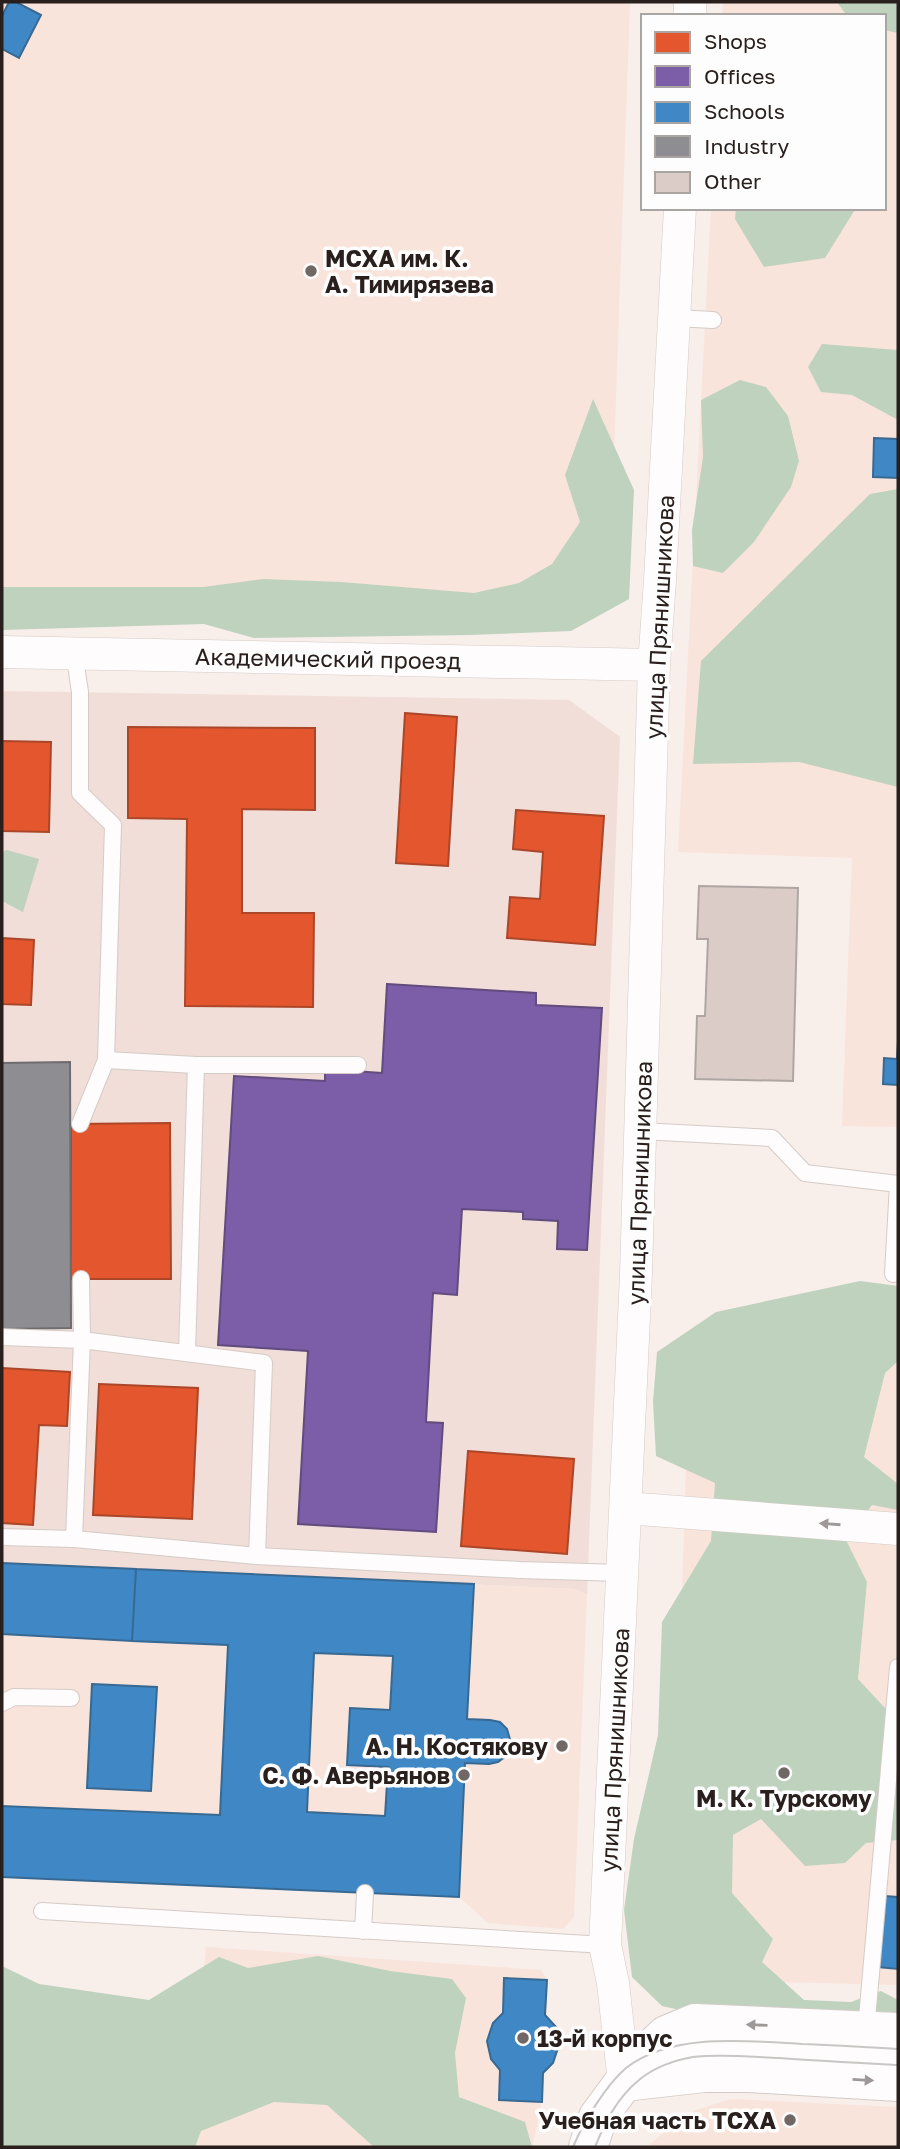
<svg xmlns="http://www.w3.org/2000/svg" width="900" height="2149" font-family="'Golos Text',sans-serif">
  <style>
    .commercial { fill: #f1ded8 }
    .built { fill: #f9e4db }
    .forest { fill: #bed2be }
    .shops { fill: #e4572e; stroke: #ac4629; stroke-width: 2 }
    .offices { fill: #7b5ea7; stroke: #624b7e; stroke-width: 2 }
    .schools { fill: #3f88c5; stroke: #386993; stroke-width: 2; fill-rule: evenodd }
    .industry { fill: #8d8d92; stroke: #6f6c6f; stroke-width: 2 }
    .building { fill: #dbccc7; stroke: #afa6a3; stroke-width: 2 }
    .lines { fill: none; stroke-linecap: round; stroke-linejoin: round }
    .service-casing { stroke: #d4cbc7; stroke-width: 18 }
    .minor-casing { stroke: #d4cbc7; stroke-width: 33 }
    .secondary-casing { stroke: #d4cbc7; stroke-width: 40 }
    .service { stroke: #fefcfc; stroke-width: 16 }
    .minor { stroke: #fefcfc; stroke-width: 32 }
    .secondary { stroke: #fefcfc; stroke-width: 38 }
    .tram { stroke: #c9c7c5; stroke-width: 2 }
    .oneway { fill: #9e9998 }
    .poi-dot { fill: #716865; stroke: #fdfdfd; stroke-width: 2.5 }
    .labels { text-anchor: middle; dominant-baseline: central; stroke-width: 7; stroke-linejoin: round; paint-order: stroke }
    .poi-label { font-size: 23px; font-weight: bold; fill: #29201d; stroke: #fdfdfd; text-anchor: end }
    .street-label { font-size: 23px; fill: #29201d; stroke: #fdfdfd }
  </style>
  <rect width="100%" height="100%" fill="#f8eeea"/>
  <path class="commercial" d="M 2,691 L 569,700 L 620,737 L 587,1595 L 576,1589 L 2,1563 Z"/>
  <path class="built" d="M 2,2 L 630,2 L 611,540 L 588,592 L 2,608 Z
    M 723,2 L 898,2 L 898,1127 L 842,1126 L 852,858 L 678,852 L 711,208 L 884,208 L 884,16 L 722,16 Z
    M 898,1341 L 898,1897 L 885,1896 L 879,1967 L 898,1969 L 898,1985 L 730,1981 L 671,1921 L 687,1441 Z
    M 2,1563 L 576,1589 L 587,1595 L 574,1917 L 563,1929 L 488,1923 L 459,1897 L 2,1877 Z
    M 206,1947 L 541,1970 L 547,1980 L 545,2014 L 556,2027 L 559,2045 L 553,2063 L 543,2073 L 540,2114 L 532,2147 L 2,2147 L 199,2019 Z
    M 731,2099 L 898,2107 L 898,2147 L 647,2147 L 667,2129 L 696,2110 Z"/>
  <path class="forest" d="M 837,2 L 898,2 L 898,33 L 884,30 L 884,16 L 847,16 Z
    M 736,208 L 856,208 L 825,258 L 764,267 L 735,219 Z
    M 822,344 L 898,350 L 898,420 L 852,395 L 821,392 L 808,367 Z
    M 740,380 L 766,387 L 788,416 L 799,461 L 791,487 L 754,542 L 723,573 L 693,566 L 692,530 L 703,457 L 701,400 Z
    M 593,399 L 634,490 L 629,599 L 571,631 L 469,635 L 254,638 L 204,624 L 2,630 L 2,587 L 203,587 L 263,579 L 341,582 L 474,593 L 519,583 L 552,564 L 580,522 L 565,475 Z
    M 898,489 L 898,787 L 799,762 L 693,764 L 701,661 L 870,494 Z
    M 7,850 L 39,859 L 23,912 L 2,901 L 2,852 Z
    M 860,1281 L 898,1286 L 898,1361 L 885,1373 L 864,1457 L 898,1484 L 898,1510 L 872,1505 L 846,1540 L 867,1582 L 858,1679 L 898,1722 L 898,1840 L 866,1843 L 845,1863 L 805,1866 L 761,1819 L 733,1835 L 732,1893 L 773,1939 L 762,1962 L 804,2000 L 851,2002 L 881,1991 L 898,2000 L 898,2032 L 707,2016 L 662,2006 L 632,1977 L 624,1910 L 634,1839 L 658,1735 L 662,1622 L 711,1541 L 715,1483 L 656,1456 L 653,1402 L 657,1352 L 716,1312 Z
    M 318,1956 L 390,1971 L 452,1979 L 466,1998 L 455,2053 L 459,2097 L 525,2122 L 532,2147 L 374,2147 L 327,2105 L 274,2102 L 201,2131 L 195,2147 L 2,2147 L 2,1966 L 39,1984 L 149,2000 L 219,1957 L 248,1968 Z"/>
  <path class="shops" d="M 405,713 L 457,717 L 448,866 L 396,863 Z
    M 128,727 L 315,728 L 315,810 L 242,809 L 242,913 L 314,913 L 313,1007 L 185,1006 L 187,819 L 128,818 Z
    M 2,741 L 51,742 L 49,832 L 2,831 Z
    M 516,810 L 604,816 L 595,945 L 507,938 L 510,897 L 540,899 L 543,852 L 513,849 Z
    M 2,938 L 34,940 L 31,1005 L 2,1004 Z
    M 170,1123 L 171,1279 L 71,1279 L 71,1124 Z
    M 2,1368 L 70,1372 L 67,1426 L 39,1425 L 33,1525 L 2,1523 Z
    M 99,1384 L 198,1388 L 192,1519 L 93,1515 Z
    M 468,1451 L 574,1459 L 567,1554 L 461,1546 Z"/>
  <path class="offices" d="M 387,984 L 536,993 L 536,1005 L 602,1008 L 587,1250 L 557,1249 L 558,1221 L 523,1219 L 523,1212 L 462,1209 L 457,1295 L 433,1293 L 426,1422 L 443,1423 L 436,1532 L 298,1524 L 308,1351 L 218,1345 L 234,1076 L 325,1081 L 325,1069 L 382,1073 Z"/>
  <path class="schools" d="M 9,2 L 16,2 L 41,15 L 19,58 L 2,49 L 2,16 Z
    M 874,438 L 898,439 L 898,478 L 873,477 Z
    M 898,1042 L 898,1085 L 883,1084 L 884,1058 L 897,1059 Z
    M 2,1563 L 136,1569 L 132,1641 L 2,1634 Z
    M 136,1569 L 474,1584 L 467,1719 L 490,1720 L 500,1722 L 507,1729 L 511,1743 L 506,1756 L 498,1762 L 489,1764 L 465,1763 L 459,1897 L 2,1877 L 2,1806 L 220,1815 L 228,1645 L 132,1641 ZM 314,1653 L 393,1656 L 390,1710 L 350,1708 L 347,1765 L 388,1767 L 385,1816 L 307,1812 Z
    M 92,1684 L 157,1687 L 151,1791 L 87,1788 Z
    M 884,1896 L 898,1897 L 898,1969 L 878,1967 Z
    M 504,1978 L 547,1980 L 545,2015 L 556,2027 L 559,2045 L 553,2063 L 543,2073 L 542,2102 L 499,2100 L 500,2070 L 491,2059 L 487,2041 L 493,2023 L 503,2013 Z"/>
  <path class="industry" d="M 70,1062 L 71,1328 L 2,1329 L 2,1063 Z"/>
  <path class="building" d="M 699,886 L 798,888 L 793,1081 L 695,1079 L 697,1016 L 705,1016 L 708,939 L 697,939 Z"/>
  <g class="lines">
    <defs>
      <path id="service" d="M 675,318 L 713,320
        M 74,652 L 80,692 L 80,793 L 113,825 L 106,1060 L 196,1065 L 187,1352
        M 196,1065 L 358,1065
        M 80,1124 L 106,1060
        M 641,1131 L 772,1138 L 805,1173 L 898,1184 L 893,1274
        M 2,1337 L 82,1340 L 264,1363 L 257,1556
        M 2,1537 L 74,1539 L 257,1556 L 520,1570 L 622,1573
        M 74,1539 L 82,1340 L 81,1279
        M 2,1703 L 14,1697 L 71,1698
        M 42,1911 L 605,1945
        M 363,1931 L 365,1893
        M 866,2030 L 898,1667
        M 655,2061 L 693,2049 L 786,2051 L 898,2057"/>
      <path id="minor" d="M 690,16 L 690,2
        M 2,652 L 654,665
        M 626,1508 L 898,1529
        M 624,2082 L 613,1983 L 605,1945 L 636,1274 L 654,665 L 660,580 L 680,208"/>
      <path id="secondary" d="M 624,2082 L 704,2073 L 750,2073 L 898,2082
        M 588,2147 L 598,2117 L 640,2060 L 666,2035 L 695,2023 L 898,2032"/>
    </defs>
    <use href="#service" class="service-casing"/>
    <use href="#minor" class="minor-casing"/>
    <use href="#secondary" class="secondary-casing"/>
    <use href="#service" class="service"/>
    <use href="#minor" class="minor"/>
    <use href="#secondary" class="secondary"/>
    <path class="tram" d="M 573,2147 C 583,2123 606,2085 626,2068 C 672,2032 749,2041 802,2044 C 834,2045 866,2047 898,2049
      M 595,2147 C 605,2122 617,2098 639,2080 C 653,2068 674,2060 693,2057 C 721,2054 752,2057 779,2058 C 819,2061 859,2063 898,2065"/>
  </g>
  <defs><path id="oneway-solid" d="M-6-.8H1V-3.2L6.5 0L1 3.2V.8H-6Z" transform="scale(1.75)"/></defs>
  <g class="oneway">
    <use href="#oneway-solid" transform="translate(830 1524) rotate(-176)"/>
    <use href="#oneway-solid" transform="translate(757 2025) rotate(-178)"/>
    <use href="#oneway-solid" transform="translate(863 2080) rotate(3)"/>
  </g>
  <g class="poi-dot">
    <circle cx="311" cy="271" r="7"/>
    <circle cx="562" cy="1746" r="7"/>
    <circle cx="784" cy="1773" r="7"/>
    <circle cx="464" cy="1775" r="7"/>
    <circle cx="523" cy="2038" r="7"/>
    <circle cx="790" cy="2120" r="7"/>
  </g>
  <g class="labels">
    <g class="poi-label">
      <text x="325" y="258" text-anchor="start">МСХА им. К.<tspan x="325" dy="26">А. Тимирязева</tspan></text>
      <text x="548" y="1746">А. Н. Костякову</text>
      <text x="450" y="1775">С. Ф. Аверьянов</text>
      <text x="784" y="1798" text-anchor="middle">М. К. Турскому</text>
      <text x="537" y="2038" text-anchor="start">13-й корпус</text>
      <text x="776" y="2120">Учебная часть ТСХА</text>
    </g>
    <g class="street-label">
      <text transform="translate(659 617) rotate(-87)">улица Прянишникова</text>
      <text transform="translate(328 658) rotate(1)">Академический проезд</text>
      <text transform="translate(639 1183) rotate(-88)">улица Прянишникова</text>
      <text transform="translate(614 1750) rotate(-87)">улица Прянишникова</text>
    </g>
  </g>
  <rect width="900" height="2149" fill="none" stroke="#29201d" stroke-width="7"/>
  <rect x="641" y="14" width="245" height="196" fill="#fdfdfd" stroke="#a8a5a3" stroke-width="2"/>
  <rect x="655" y="32" width="35" height="21" fill="#e4572e" stroke="#a8a5a3" stroke-width="2"/>
  <text x="704" y="49" font-size="21" fill="#29201d">Shops</text>
  <rect x="655" y="66" width="35" height="21" fill="#7b5ea7" stroke="#a8a5a3" stroke-width="2"/>
  <text x="704" y="84" font-size="21" fill="#29201d">Offices</text>
  <rect x="655" y="102" width="35" height="21" fill="#3f88c5" stroke="#a8a5a3" stroke-width="2"/>
  <text x="704" y="119" font-size="21" fill="#29201d">Schools</text>
  <rect x="655" y="136" width="35" height="21" fill="#8d8d92" stroke="#a8a5a3" stroke-width="2"/>
  <text x="704" y="154" font-size="21" fill="#29201d">Industry</text>
  <rect x="655" y="172" width="35" height="21" fill="#dbccc7" stroke="#a8a5a3" stroke-width="2"/>
  <text x="704" y="189" font-size="21" fill="#29201d">Other</text>
</svg>
